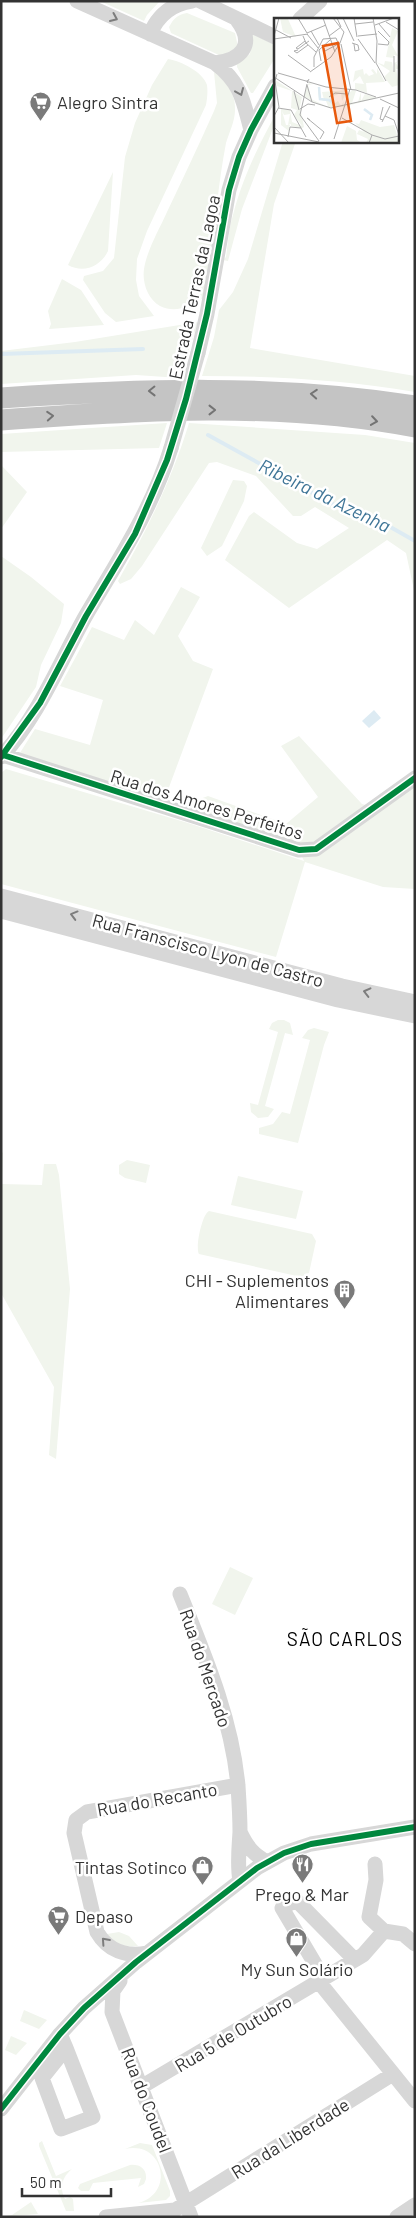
<svg xmlns="http://www.w3.org/2000/svg" width="416" height="2218" font-family="Barlow,sans-serif">
  <style>
    .green { fill: #f1f5ed }
    .water { fill: #ddebf3 }
    .lines { fill: none; stroke-linecap: round; stroke-linejoin: round }
    .stream { stroke: #ddebf3; stroke-width: 4 }
    .minor { stroke: #d7d7d7; stroke-width: 15 }
    .highway { stroke: #c4c4c4; stroke-width: 21 }
    .minor-bridge { stroke: #d7d7d7; stroke-width: 15 }
    .cycleway-casing { stroke: #fff; stroke-width: 9 }
    .cycleway { stroke: #00873e; stroke-width: 6 }
    .oneway { stroke: #7d7d7d }
    .oneway2 { stroke: #747474 }
    .labels { text-anchor: middle; dominant-baseline: central; stroke-width: 5; stroke-linejoin: round; paint-order: stroke }
    .poi-label { font-size: 18px; fill: #333; stroke: #fff; text-anchor: start }
    .street-label { font-size: 18px; fill: #333; stroke: #fff }
    .water-label { font-size: 19px; font-style: italic; fill: #3f7597; stroke: #fff }
    .neighbourhood-label { font-size: 19px; letter-spacing: 1px; fill: #000; stroke: #fff }
    .inset-river { fill: none; stroke: #ddebf3; stroke-width: 2.5 }
    .inset-road { fill: none; stroke: #adadad; stroke-width: 1 }
    .view { fill: #e8590c; fill-opacity: 0.15; stroke: #e8590c; stroke-width: 2.5 }
    .inset-edge { fill: none; stroke: #333; stroke-width: 2.5 }
  </style>
  <rect width="100%" height="100%" fill="#fff"/>
  <path class="green" d="M 100,1 L 160,1 L 147,15 L 144,21 Z
    M 187,13 L 235,33 L 238,47 L 221,56 L 171,33 L 169,27 C 174,18 177,15 187,13 Z
    M 252,34 L 275,45 L 275,58 L 253,93 L 251,93 L 237,67 L 237,64 L 250,54 Z
    M 168,59 C 181,61 203,72 207,85 C 208,92 207,99 206,105 L 147,231 L 137,259 L 136,280 L 139,296 L 154,316 L 116,322 L 105,313 L 83,280 L 84,276 L 103,271 L 114,258 L 125,157 L 135,123 L 152,85 Z
    M 214,72 C 226,81 236,94 235,110 C 235,121 229,133 226,143 C 216,195 214,247 203,298 C 190,306 176,314 160,306 C 148,299 142,283 144,269 C 147,250 159,230 167,212 C 183,178 199,145 214,111 L 217,103 Z
    M 275,115 L 275,123 L 242,209 L 228,261 L 223,260 L 226,257 C 228,243 229,228 233,215 C 242,179 258,147 275,115 Z
    M 283,141 L 296,141 L 274,204 L 250,348 L 415,376 L 415,392 C 344,380 274,376 202,376 L 214,337 L 219,310 L 233,292 L 248,259 Z
    M 113,172 L 108,251 C 101,266 84,274 68,265 Z
    M 62,279 L 81,290 L 104,325 L 49,329 L 51,324 L 48,311 Z
    M 198,322 L 180,378 L 136,375 L 1,384 L 1,351 L 75,342 Z
    M 167,423 L 159,448 L 1,452 L 1,434 Z
    M 189,423 L 365,435 L 415,443 L 415,595 L 406,553 L 387,540 L 289,608 L 225,560 L 249,516 L 254,512 L 297,543 L 317,549 L 349,528 L 315,507 L 301,516 L 293,516 L 256,476 L 217,462 L 209,463 L 142,566 L 131,579 L 120,584 L 118,581 C 147,530 172,479 189,423 Z
    M 1,465 L 27,492 L 1,529 Z
    M 233,480 L 244,481 L 247,486 L 244,501 L 222,546 L 207,556 L 201,548 Z
    M 1,556 L 31,577 L 64,604 L 61,623 L 41,665 L 36,687 L 1,739 Z
    M 181,587 L 200,597 L 178,636 L 193,661 L 213,669 L 165,798 L 18,756 L 35,729 L 90,745 L 103,700 L 60,686 L 92,627 L 124,640 L 135,620 L 154,635 Z
    M 299,736 L 362,804 L 380,809 L 415,783 L 415,889 L 383,887 L 305,862 L 276,957 L 1,884 L 1,773 L 6,769 L 188,823 L 304,861 L 296,843 L 184,805 L 208,796 L 286,824 L 318,797 L 281,746 Z
    M 278,1020 L 284,1020 L 290,1023 L 293,1035 L 285,1033 L 265,1106 L 274,1109 L 268,1117 L 258,1118 L 251,1112 L 250,1103 L 258,1105 L 278,1032 L 269,1029 L 272,1023 Z
    M 314,1028 L 329,1032 L 324,1045 L 298,1143 L 259,1134 L 259,1128 L 273,1124 L 282,1112 L 290,1114 L 310,1040 L 302,1038 L 308,1030 Z
    M 3,1152 L 2,1184 L 42,1185 L 44,1164 L 56,1164 L 59,1175 L 70,1289 L 56,1459 L 49,1455 L 54,1387 L 1,1293 L 1,1154 Z
    M 127,1160 L 150,1165 L 146,1183 L 125,1178 L 119,1174 L 119,1165 Z
    M 238,1176 L 303,1191 L 296,1219 L 231,1205 Z
    M 209,1211 L 312,1234 L 316,1241 L 309,1273 L 301,1277 L 199,1254 C 195,1248 202,1214 209,1211 Z
    M 230,1567 L 253,1578 L 235,1615 L 212,1604 Z
    M 119,1932 L 129,1936 L 138,1946 C 125,1948 115,1944 107,1934 Z
    M 24,2010 L 47,2020 L 39,2029 L 20,2021 Z
    M 11,2036 L 27,2043 L 16,2055 L 5,2050 Z
    M 42,2141 L 56,2176 L 72,2169 C 62,2177 59,2188 65,2199 L 70,2197 L 73,2199 L 74,2211 L 66,2211 L 39,2146 L 39,2143 Z
    M 140,2143 L 152,2145 L 170,2191 L 170,2196 L 166,2200 L 138,2203 C 176,2193 163,2140 125,2149 Z
    M 130,2165 C 140,2164 147,2169 146,2179 L 144,2184 L 138,2187 L 141,2178 L 93,2183 L 89,2191 L 81,2191 L 78,2188 L 80,2184 Z
    M 31,2202 L 38,2214 L 1,2217 L 12,2215 Z"/>
  <path class="water" d="M 374,710 L 381,718 L 369,728 L 362,721 Z"/>
  <g class="lines">
    <path class="stream" d="M 1,354 L 143,349
      M 208,435 L 338,507 L 378,520 L 415,541"/>
    <path class="minor" d="M 77,1 L 215,63 C 241,83 243,100 251,130
      M 200,1 L 275,37
      M 300,19 L 320,1
      M 150,34 C 158,15 171,4 192,1
      M 215,63 C 241,60 256,45 237,20
      M 198,353 L 207,314 L 229,190 L 239,157 L 251,130 L 275,86
      M 3,755 L 299,850 L 316,849 L 415,778
      M 1,757 C 38,717 59,664 85,617 C 117,562 152,510 171,448
      M 1,896 L 342,986 L 415,1002
      M 1,911 L 338,1000 L 415,1016
      M 180,1594 C 205,1656 232,1719 238,1786 C 239,1801 240,1817 240,1832 C 239,1849 237,1864 240,1881
      M 240,1832 C 247,1847 253,1854 267,1862
      M 375,1864 L 376,1880 L 369,1917 L 384,1931 L 403,1934 L 415,1944
      M 147,1953 C 126,1957 108,1951 97,1932 L 74,1833 L 76,1820 L 87,1812 L 238,1785
      M 324,1979 L 282,1908 L 296,1900 L 355,1960
      M 120,1981 L 113,1991 L 112,2012 L 191,2217
      M 319,1982 L 415,2101
      M 60,2034 L 66,2048 L 42,2078 L 61,2129 L 93,2117 L 66,2048
      M 141,2087 L 363,1955 L 384,1931
      M 1,2109 L 60,2034 L 84,2008 L 136,1962 L 257,1868 L 284,1853 L 311,1844 L 415,1827
      M 106,2217 L 175,2210 L 393,2074
      M 397,2217 L 415,2205"/>
    <path class="highway" d="M 1,398 C 142,389 274,384 415,406
      M 1,420 C 139,410 278,401 415,427"/>
    <path class="minor-bridge" d="M 171,448 L 198,353"/>
    <defs>
      <path id="cycleway" d="M 3,755 L 299,850 L 316,849 L 415,778
        M 1,757 L 40,703 L 86,616 L 135,534 L 167,460 L 186,399 L 207,314 L 229,190 L 239,157 L 251,130 L 275,86
        M 1,2109 L 60,2034 L 84,2008 L 136,1962 L 257,1868 L 284,1853 L 311,1844 L 415,1827"/>
    </defs>
    <use href="#cycleway" class="cycleway-casing"/>
    <use href="#cycleway" class="cycleway"/>
  </g>
  <defs><path id="oneway-chevron" d="M-2-3.5L2.5 0L-2 3.5" fill="none" stroke-width="1.6" stroke-linecap="round" stroke-linejoin="round" transform="scale(1.25)"/></defs>
  <g class="oneway">
    <use href="#oneway-chevron" transform="translate(114 18) rotate(24)"/>
    <use href="#oneway-chevron" transform="translate(240 92) rotate(67)"/>
    <use href="#oneway-chevron" transform="translate(74 915) rotate(-165)"/>
    <use href="#oneway-chevron" transform="translate(367 992) rotate(-166)"/>
    <use href="#oneway-chevron" transform="translate(105 1941) rotate(-132)"/>
  </g>
  <g class="oneway2">
    <use href="#oneway-chevron" transform="translate(152 391) rotate(179)"/>
    <use href="#oneway-chevron" transform="translate(314 394) rotate(-176)"/>
    <use href="#oneway-chevron" transform="translate(212 410)"/>
    <use href="#oneway-chevron" transform="translate(50 416) rotate(-4)"/>
    <use href="#oneway-chevron" transform="translate(374 421) rotate(8)"/>
  </g>
  <defs>
    <symbol id="supermarket-pin" viewBox="-11 -11 22 30"><path d="M0 17L-7.5 6A9.5 9.5 0 1 1 7.5 6Z" fill="#7a7a7a" stroke="#fff"/><path d="M-6-5.5h2.5l.6 2H6L4.5 2H-2.5L-4.4-4H-6ZM-1.5 3.2a1.3 1.3 0 1 0 .1 0ZM3 3.2a1.3 1.3 0 1 0 .1 0Z" fill="#fff"/></symbol>
    <symbol id="building-pin" viewBox="-11 -11 22 30"><path d="M0 17L-7.5 6A9.5 9.5 0 1 1 7.5 6Z" fill="#7a7a7a" stroke="#fff"/><path d="M-4-6H4V6H1V3H-1V6H-4ZM-2.5-4.3h1.7v1.8h-1.7ZM.8-4.3h1.7v1.8H.8ZM-2.5-1h1.7V.8h-1.7ZM.8-1h1.7V.8H.8Z" fill="#fff"/></symbol>
    <symbol id="restaurant-pin" viewBox="-11 -11 22 30"><path d="M0 17L-7.5 6A9.5 9.5 0 1 1 7.5 6Z" fill="#7a7a7a" stroke="#fff"/><path d="M-5-6h1v4h1v-4h1v4h1v-4h1v5L-1.5 .5V6h-2V.5L-5-1ZM5-6V6H3V1.5H1.5Q1.5-4 5-6Z" fill="#fff"/></symbol>
    <symbol id="shop-pin" viewBox="-11 -11 22 30"><path d="M0 17L-7.5 6A9.5 9.5 0 1 1 7.5 6Z" fill="#7a7a7a" stroke="#fff"/><path d="M-5-2.5h2.3a2.7 3.5 0 0 1 5.4 0H5L5.5 6h-11ZM-1.5-2.5h3a1.5 2.3 0 0 0-3 0Z" fill="#fff"/></symbol>
  </defs>
  <g fill-rule="evenodd">
    <use href="#supermarket-pin" x="28" y="90" width="25" height="34"/>
    <use href="#building-pin" x="332" y="1278" width="25" height="34"/>
    <use href="#restaurant-pin" x="290" y="1852" width="25" height="34"/>
    <use href="#shop-pin" x="190" y="1854" width="25" height="34"/>
    <use href="#supermarket-pin" x="46" y="1904" width="25" height="34"/>
    <use href="#shop-pin" x="284" y="1926" width="25" height="34"/>
  </g>
  <g class="labels">
    <g class="poi-label">
      <text x="57" y="102">Alegro Sintra</text>
      <text x="329" y="1280" text-anchor="end">CHI - Suplementos<tspan x="329" dy="21">Alimentares</tspan></text>
      <text x="187" y="1867" text-anchor="end">Tintas Sotinco</text>
      <text x="302" y="1894" text-anchor="middle">Prego &amp; Mar</text>
      <text x="75" y="1916">Depaso</text>
      <text x="297" y="1969" text-anchor="middle">My Sun Solário</text>
    </g>
    <g class="street-label">
      <text transform="translate(194 287) rotate(-78)">Estrada Terras da Lagoa</text>
      <text transform="translate(207 804) rotate(17)">Rua dos Amores Perfeitos</text>
      <text transform="translate(208 950) rotate(15)">Rua Franscisco Lyon de Castro</text>
      <text transform="translate(206 1668) rotate(71)">Rua do Mercado</text>
      <text transform="translate(157 1799) rotate(-10)">Rua do Recanto</text>
      <text transform="translate(233 2033) rotate(-31)">Rua 5 de Outubro</text>
      <text transform="translate(147 2100) rotate(69)">Rua do Coudel</text>
      <text transform="translate(290 2138) rotate(-32)">Rua da Liberdade</text>
    </g>
    <g class="water-label">
      <text transform="translate(325 495) rotate(26)">Ribeira da Azenha</text>
    </g>
    <g class="neighbourhood-label">
      <text x="345" y="1638">SÃO CARLOS</text>
    </g>
  </g>
  <g transform="translate(274 18)">
    <rect width="125" height="125" fill="#fff"/>
    <path d="M 6,0 L 14,1 L 22,19 L 9,14 ZM 118,10 L 124,13 L 118,27 L 124,38 L 120,37 L 120,40 L 112,39 ZM 111,43 L 118,44 L 120,55 L 120,45 L 125,43 L 122,45 L 125,51 L 122,51 L 125,67 L 118,69 L 110,59 L 116,53 L 102,44 L 110,47 ZM 103,50 L 111,64 L 92,65 L 93,75 L 81,71 L 81,65 L 90,66 L 86,58 L 79,64 L 81,53 L 89,51 L 90,57 L 92,55 L 95,58 L 100,56 L 97,52 L 99,51 L 103,56 ZM 1,62 L 28,79 L 26,89 L 30,109 L 28,110 L 17,108 L 17,106 L 14,107 L 16,96 L 10,97 L 8,93 L 12,107 L 16,107 L 15,113 L 7,107 L 7,91 L 16,92 L 18,104 L 28,108 L 20,97 L 23,92 L 17,90 L 18,73 L 3,68 ZM 35,65 L 39,66 L 34,67 L 37,81 L 52,88 L 54,88 L 52,83 L 50,83 L 45,81 L 44,74 L 45,68 L 46,80 L 50,82 L 48,74 L 74,72 L 68,83 L 67,75 L 57,79 L 60,86 L 64,83 L 67,88 L 70,83 L 69,88 L 74,87 L 72,79 L 78,72 L 82,73 L 78,85 L 84,84 L 87,74 L 87,83 L 91,76 L 103,80 L 69,89 L 54,89 L 39,84 L 30,78 L 34,66 ZM 87,102 L 106,109 L 120,107 L 125,124 L 92,125 L 94,121 L 83,116 L 85,112 L 90,114 L 81,105 L 85,106 ZM 73,108 L 82,113 L 83,122 L 88,125 L 67,125 Z" fill="#f1f5ed"/>
    <path class="inset-river" d="M 45,69 L 46,81 L 55,82 L 61,87M 90,91 L 98,97 L 96,102"/>
    <path class="inset-road" d="M 24,0 L 33,15M 49,0 L 61,34M 69,0 L 80,23M 80,0 L 83,19M 99,0 L 103,23 L 102,45 L 112,63M 112,4 L 125,12M 81,6 L 99,4M 105,6 L 116,19M 101,7 L 120,0M 2,12 L 17,20M 37,13 L 45,27M 104,13 L 115,24 L 114,27 L 104,26M 125,13 L 125,32M 33,15 L 52,7M 33,16 L 44,30M 0,18 L 5,0M 29,18 L 32,25 L 24,31 L 22,30 L 31,23M 55,18 L 67,9 L 63,0M 84,18 L 103,16M 0,21 L 34,16M 84,21 L 101,45M 35,23 L 32,25 L 42,34M 78,25 L 84,27 L 85,32 L 81,33 L 80,26M 67,26 L 77,72M 24,32 L 20,33 L 23,35 L 34,27M 51,33 L 66,25M 14,37 L 36,53M 47,43 L 45,32 L 56,22M 40,49 L 40,39 L 49,21 L 62,20 L 64,25M 36,54 L 57,39 L 66,25 L 70,14 L 59,0M 120,54 L 120,38M 4,55 L 32,63 L 34,63 L 34,65 L 33,64 L 33,63 L 34,63 L 35,61M 0,59 L 38,84 L 57,90 L 125,75M 35,64 L 52,69 L 82,72 L 102,79M 33,66 L 26,97 L 45,123M 33,67 L 38,84M 20,73 L 25,92M 55,79 L 61,75 L 73,76M 106,81 L 125,90M 4,90 L 17,92 L 32,119M 26,91 L 34,86 L 41,87M 0,98 L 5,89 L 1,63 L 3,56M 111,98 L 120,102 L 125,117M 68,100 L 98,117 L 95,125M 36,102 L 33,100 L 50,114 L 46,121M 109,102 L 106,101 L 109,89M 108,104 L 116,88M 0,109 L 15,125M 0,115 L 45,124M 98,117 L 111,121 L 125,118M 14,119 L 16,109 L 27,110M 60,121 L 76,71"/>
    <path class="view" d="M 64,25 L 77,103 L 63,105 L 49,28 Z"/>
    <rect width="125" height="125" class="inset-edge"/>
  </g>
  <rect width="416" height="2218" fill="none" stroke="#333333" stroke-width="5"/>
  <path d="M22 2188v8h89v-8" fill="none" stroke="#333333" stroke-width="2.5"/>
  <text x="30" y="2188" font-size="15" fill="#333333" stroke="#ffffff" stroke-width="4" paint-order="stroke">50 m</text>
</svg>
